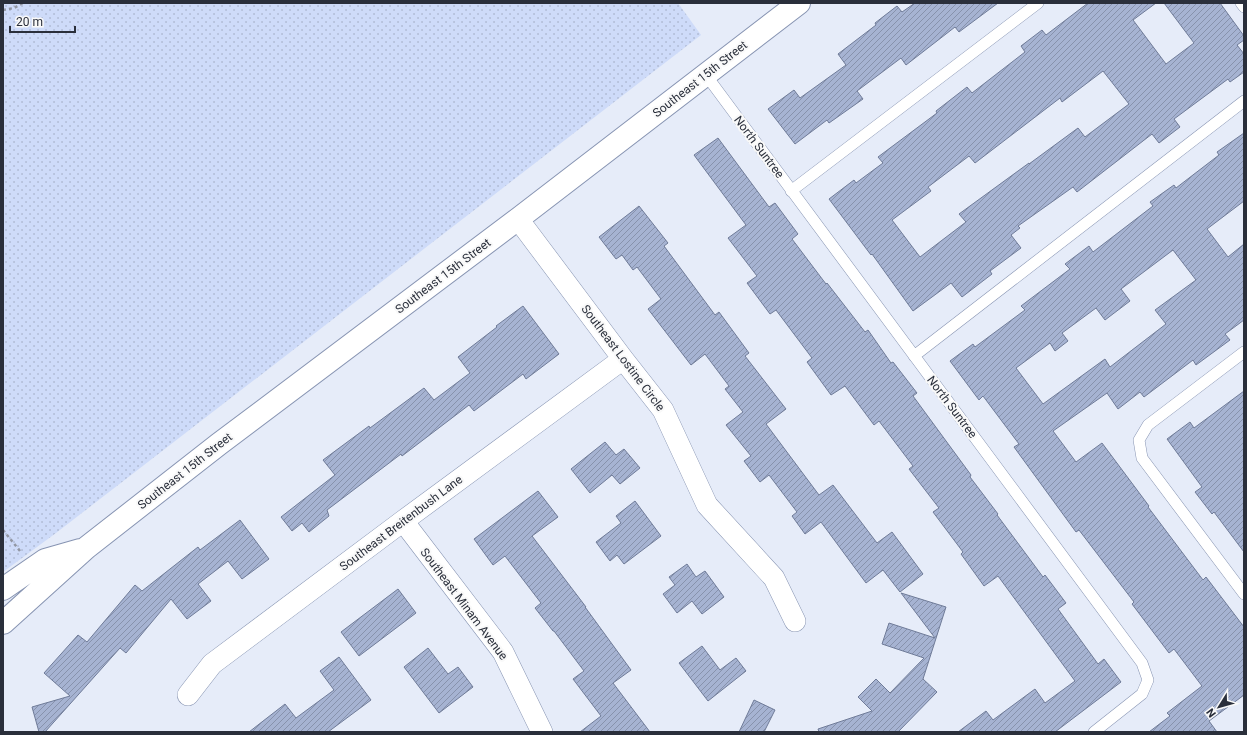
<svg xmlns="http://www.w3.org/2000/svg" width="1247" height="735" font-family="Roboto,sans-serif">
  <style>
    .grass { fill: url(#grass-dots) }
    .building { fill: url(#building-hatch); stroke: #6f7b98; fill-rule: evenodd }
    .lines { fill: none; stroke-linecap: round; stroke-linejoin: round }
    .service-casing { stroke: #8794b2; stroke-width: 12 }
    .minor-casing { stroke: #8794b2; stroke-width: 22 }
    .secondary-casing { stroke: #8794b2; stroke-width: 24 }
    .path { stroke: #9297a4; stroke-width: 2.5; stroke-dasharray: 3 3; stroke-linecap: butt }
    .service { stroke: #fff; stroke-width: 11 }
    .minor { stroke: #fff; stroke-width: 21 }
    .secondary { stroke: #fff; stroke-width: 22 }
    .labels { text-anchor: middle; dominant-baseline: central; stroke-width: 4; stroke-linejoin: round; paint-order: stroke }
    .street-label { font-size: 12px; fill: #2a2f3b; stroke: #f9f9f9 }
  </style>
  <defs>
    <pattern id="grass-dots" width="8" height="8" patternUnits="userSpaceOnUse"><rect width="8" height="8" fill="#cedbf9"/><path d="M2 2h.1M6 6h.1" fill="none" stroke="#b1bcd6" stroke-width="1.8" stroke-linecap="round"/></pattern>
    <pattern id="building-hatch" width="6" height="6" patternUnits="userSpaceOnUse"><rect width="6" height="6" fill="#a6b3d2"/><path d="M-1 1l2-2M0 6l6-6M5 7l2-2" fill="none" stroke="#8792ac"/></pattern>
  </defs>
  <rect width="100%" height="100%" fill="#e6ecf9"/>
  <path class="grass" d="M 3,3 L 678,3 L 701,35 L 56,533 L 3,572 Z"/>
  <path class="building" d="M 915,3 L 998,3 L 959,32 L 955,27 L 906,65 L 901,58 L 857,91 L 863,99 L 829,123 L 827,120 L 795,144 L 768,109 L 794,90 L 800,98 L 846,65 L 838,54 L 876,25 L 875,23 L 897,6 L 902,12 Z
    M 1088,3 L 1156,3 L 1133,20 L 1166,64 L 1194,43 L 1164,3 L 1220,3 L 1244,36 L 1244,40 L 1237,45 L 1244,54 L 1244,72 L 1230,82 L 1228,79 L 1174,119 L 1180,127 L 1159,143 L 1152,134 L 1077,192 L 1073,187 L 1018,226 L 1020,228 L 1011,235 L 1021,248 L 990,271 L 992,274 L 962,297 L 951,283 L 913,311 L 872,254 L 871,255 L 829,199 L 854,180 L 856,183 L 883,163 L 878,157 L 937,113 L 936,111 L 967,87 L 972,93 L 1025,52 L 1021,46 L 1042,30 L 1046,35 ZM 1103,71 L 1129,104 L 1085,137 L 1078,128 L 1029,164 L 1029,163 L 959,214 L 966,222 L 920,257 L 892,220 L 931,191 L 928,187 L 969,156 L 975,163 L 1060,98 L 1062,102 Z
    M 1244,133 L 1244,201 L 1207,229 L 1228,257 L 1244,244 L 1244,320 L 1225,334 L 1230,340 L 1196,365 L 1193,360 L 1144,397 L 1140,392 L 1118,409 L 1107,393 L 1053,431 L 1076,462 L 1102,443 L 1149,506 L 1148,507 L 1203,580 L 1206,577 L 1244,627 L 1244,695 L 1209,721 L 1217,732 L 1149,732 L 1170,716 L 1167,713 L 1202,686 L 1174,649 L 1169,653 L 1132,604 L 1134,602 L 1079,530 L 1076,532 L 1014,447 L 1019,444 L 983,396 L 979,400 L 950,361 L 973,344 L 975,347 L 1025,310 L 1021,306 L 1070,269 L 1065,264 L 1089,246 L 1093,252 L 1153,206 L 1150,202 L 1174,185 L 1176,188 L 1219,155 L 1217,152 ZM 1173,250 L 1196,280 L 1155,310 L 1166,324 L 1110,367 L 1105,359 L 1043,404 L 1016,368 L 1050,343 L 1055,351 L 1068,341 L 1062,333 L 1096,308 L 1105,320 L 1130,301 L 1121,289 Z
    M 718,138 L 769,207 L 775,203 L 798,234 L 792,239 L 826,284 L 827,283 L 865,332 L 868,330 L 891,363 L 893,362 L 917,393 L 913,396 L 971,475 L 970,477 L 998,514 L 997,515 L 1043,577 L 1045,575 L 1066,603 L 1058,609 L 1098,664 L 1104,659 L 1121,682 L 1055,732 L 958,732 L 986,711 L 993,720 L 1035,689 L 1045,703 L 1075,681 L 998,576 L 984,586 L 961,554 L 963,552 L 933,512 L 939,508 L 909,469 L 913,466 L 879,421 L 874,425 L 845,386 L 831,395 L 807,362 L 812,358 L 776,310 L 770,314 L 747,283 L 757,276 L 728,238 L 746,225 L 694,155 Z
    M 639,206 L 668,243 L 664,246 L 715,315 L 719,312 L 749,353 L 745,356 L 786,409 L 766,424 L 819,495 L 833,485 L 877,543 L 892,532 L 923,574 L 900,592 L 883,570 L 866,583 L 821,522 L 805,534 L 792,516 L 797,512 L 769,475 L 760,482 L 744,461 L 751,456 L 726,425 L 743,412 L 725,389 L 729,386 L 705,354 L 691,365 L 648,309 L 661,299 L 637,267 L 633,270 L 622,255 L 616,259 L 599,237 Z
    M 523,306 L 559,354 L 526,379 L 523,374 L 474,411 L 469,405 L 402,456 L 401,454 L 327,510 L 329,516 L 309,532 L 302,523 L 292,531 L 281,517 L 335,475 L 323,460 L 369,426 L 370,428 L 424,388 L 434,400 L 470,373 L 458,357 L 497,327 L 496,326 Z
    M 1244,391 L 1244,552 L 1214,512 L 1212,514 L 1195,492 L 1202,487 L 1167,439 L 1190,422 L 1194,428 Z
    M 605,442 L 616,455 L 624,449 L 640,468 L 620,484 L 612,475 L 590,493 L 571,469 Z
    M 538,491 L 558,517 L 532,536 L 586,607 L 585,607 L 631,670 L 613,683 L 650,732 L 580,732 L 601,716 L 573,679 L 584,671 L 554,631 L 553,631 L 535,608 L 541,603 L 505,556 L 493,565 L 474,539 Z
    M 635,501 L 661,536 L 624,564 L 617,555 L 610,561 L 596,542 L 621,523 L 616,516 Z
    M 240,520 L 269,559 L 242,579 L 228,561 L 198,584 L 211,601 L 187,619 L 171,599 L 126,653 L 120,648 L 45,732 L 39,732 L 32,707 L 70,696 L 44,673 L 78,635 L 87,642 L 135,585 L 142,591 L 198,547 L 200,550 Z
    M 687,564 L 696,577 L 705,571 L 724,597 L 702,614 L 692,601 L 677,613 L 663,594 L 675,585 L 669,577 Z
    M 398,589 L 416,613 L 359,656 L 341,632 Z
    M 901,593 L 946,607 L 923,679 L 937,692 L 898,732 L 819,732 L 818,729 L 872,711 L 858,697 L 876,679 L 890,693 L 924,658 L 882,644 L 889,623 L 935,638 Z
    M 702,646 L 720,670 L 736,658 L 746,671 L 708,701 L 679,663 Z
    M 428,648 L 448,674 L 458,667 L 473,687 L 439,713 L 404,667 Z
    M 339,657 L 371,700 L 328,732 L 249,732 L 285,704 L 296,718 L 334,690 L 320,671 Z
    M 754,700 L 775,710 L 764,732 L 739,732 Z"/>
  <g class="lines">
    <defs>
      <path id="service" d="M 1241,3 L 1244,7
        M 706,75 L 1142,663 L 1148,680 L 1142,694 L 1094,732
        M 791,191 L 1038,3
        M 1244,352 L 1148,425 L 1139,440 L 1142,458 L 1244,594
        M 914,356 L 1244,101"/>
      <path id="minor" d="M 518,219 L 623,359 L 663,410 L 707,505 L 774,578 L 795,621
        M 403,521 L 503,652 L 542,732
        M 188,695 L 212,664 L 403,521 L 623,359"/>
      <path id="secondary" d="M 3,589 L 45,560 L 80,550
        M 3,623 L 86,548 L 219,444 L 518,219 L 799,3"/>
    </defs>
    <use href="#service" class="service-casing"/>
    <use href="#minor" class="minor-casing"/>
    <use href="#secondary" class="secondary-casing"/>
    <path class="path" d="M 3,10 L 14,8 L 23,3
      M 3,530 L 20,551"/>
    <use href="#service" class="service"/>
    <use href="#minor" class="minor"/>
    <use href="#secondary" class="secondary"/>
  </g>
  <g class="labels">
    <g class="street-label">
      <text transform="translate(700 79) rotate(-38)">Southeast 15th Street</text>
      <text transform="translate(759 147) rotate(53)">North Suntree</text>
      <text transform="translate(443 276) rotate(-37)">Southeast 15th Street</text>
      <text transform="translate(623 358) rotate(53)">Southeast Lostine Circle</text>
      <text transform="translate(952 407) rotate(53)">North Suntree</text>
      <text transform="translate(185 471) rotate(-38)">Southeast 15th Street</text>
      <text transform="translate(401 523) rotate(-37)">Southeast Breitenbush Lane</text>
      <text transform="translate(464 604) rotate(53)">Southeast Minam Avenue</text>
    </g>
  </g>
  <rect width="1247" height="735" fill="none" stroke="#2a2f3b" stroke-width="8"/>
  <g transform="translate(1219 707) rotate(233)" stroke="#f9f9f9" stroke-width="3" paint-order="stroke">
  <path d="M0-3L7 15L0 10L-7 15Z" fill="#2a2f3b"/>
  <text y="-6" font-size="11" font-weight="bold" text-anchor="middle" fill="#2a2f3b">N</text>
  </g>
  <path d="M10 26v6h65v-6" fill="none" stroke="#2a2f3b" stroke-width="2"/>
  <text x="16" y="26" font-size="12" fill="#2a2f3b" stroke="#f9f9f9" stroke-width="3" paint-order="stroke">20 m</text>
</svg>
